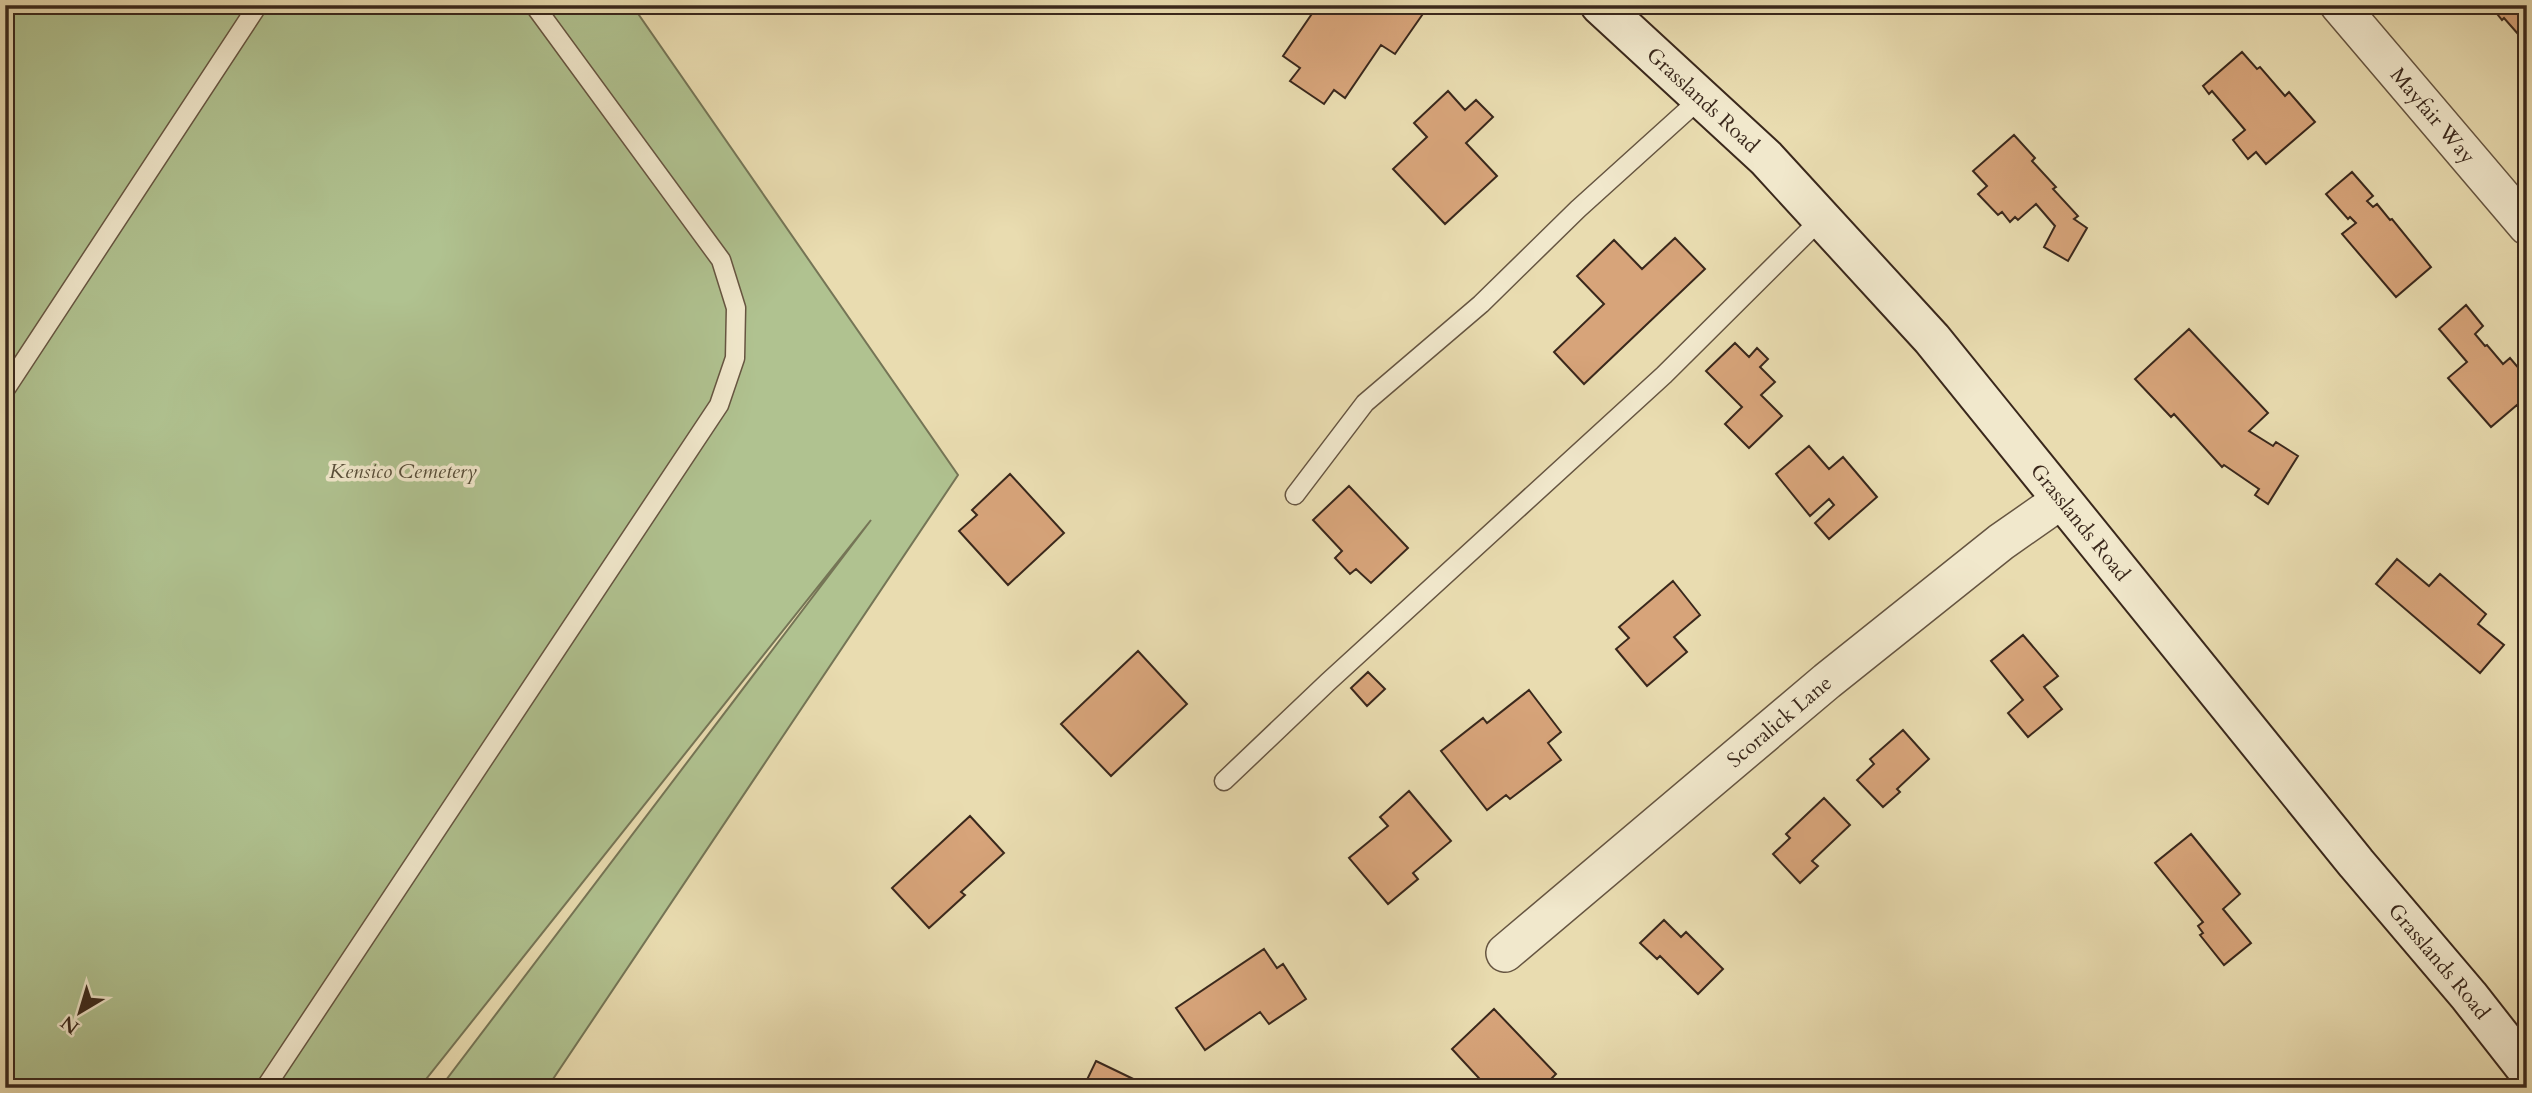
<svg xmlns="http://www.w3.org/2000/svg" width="2532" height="1093" font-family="Cardo,serif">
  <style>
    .green { fill: #b0c290; stroke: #757556; stroke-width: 2 }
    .building { fill: #d7a47a; stroke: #3a281c; stroke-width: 2 }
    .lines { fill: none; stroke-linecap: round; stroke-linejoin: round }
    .service-casing { stroke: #665541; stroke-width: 21 }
    .minor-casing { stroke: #665541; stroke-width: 40 }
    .secondary-casing { stroke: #3a281c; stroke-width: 42 }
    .service { stroke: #f1e8cc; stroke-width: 18 }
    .minor { stroke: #f1e8cc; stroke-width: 37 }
    .secondary { stroke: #f1e8cc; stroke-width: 38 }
    .labels { text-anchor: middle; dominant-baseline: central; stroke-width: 7; stroke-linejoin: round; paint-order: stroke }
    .street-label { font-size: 21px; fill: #3a281c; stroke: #f1e8cc }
    .park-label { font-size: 21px; font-style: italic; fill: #584e39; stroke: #f1e8cc }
  </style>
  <rect width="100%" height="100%" fill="#e9dcb0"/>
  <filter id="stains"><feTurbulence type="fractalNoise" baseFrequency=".00286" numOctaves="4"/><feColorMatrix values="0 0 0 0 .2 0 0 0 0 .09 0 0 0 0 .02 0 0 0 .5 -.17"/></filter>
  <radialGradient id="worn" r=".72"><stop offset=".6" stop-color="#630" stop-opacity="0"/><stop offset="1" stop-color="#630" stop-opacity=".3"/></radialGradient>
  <path class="green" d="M 5,5 L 632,5 L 958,475 L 547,1088 L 440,1088 L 871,520 L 419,1088 L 5,1088 Z"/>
  <path class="building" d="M 1318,5 L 1423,5 L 1427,8 L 1395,54 L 1381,45 L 1345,98 L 1334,90 L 1324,104 L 1290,81 L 1300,68 L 1283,56 Z
    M 2490,5 L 2527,5 L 2527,40 L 2525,42 L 2504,18 L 2502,20 Z
    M 2242,52 L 2257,69 L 2260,67 L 2285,96 L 2289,92 L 2315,122 L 2266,164 L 2256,152 L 2248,159 L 2233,140 L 2245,130 L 2212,91 L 2209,94 L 2203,86 Z
    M 1448,91 L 1465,110 L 1476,100 L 1493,117 L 1466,143 L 1497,176 L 1445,224 L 1393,169 L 1427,137 L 1414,123 Z
    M 2014,135 L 2035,158 L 2032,161 L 2056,187 L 2053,189 L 2078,216 L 2074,219 L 2087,228 L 2068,261 L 2044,247 L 2055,226 L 2036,204 L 2018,220 L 2015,217 L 2010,222 L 2002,212 L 1998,215 L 1978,194 L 1987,186 L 1973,171 Z
    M 2352,172 L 2373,196 L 2367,201 L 2373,207 L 2377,204 L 2390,220 L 2392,219 L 2431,267 L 2396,297 L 2342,234 L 2356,223 L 2350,217 L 2348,219 L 2326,194 Z
    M 1675,238 L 1705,269 L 1584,384 L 1554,352 L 1604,304 L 1577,276 L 1614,240 L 1642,269 Z
    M 2466,305 L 2483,326 L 2475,334 L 2485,346 L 2487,345 L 2503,364 L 2510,358 L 2527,378 L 2527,417 L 2517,405 L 2491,427 L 2448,378 L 2467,362 L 2439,329 Z
    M 2189,329 L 2268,413 L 2249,431 L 2273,446 L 2276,442 L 2298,456 L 2268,504 L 2255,495 L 2259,489 L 2224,465 L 2222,467 L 2174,414 L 2171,417 L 2135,379 Z
    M 1735,343 L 1749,357 L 1757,348 L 1768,359 L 1760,367 L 1775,382 L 1761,395 L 1782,416 L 1749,448 L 1725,424 L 1742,407 L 1706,371 Z
    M 1809,446 L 1829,469 L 1843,457 L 1877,497 L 1829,539 L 1815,523 L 1834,505 L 1829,499 L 1810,516 L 1776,474 Z
    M 1010,474 L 1064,533 L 1008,585 L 959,531 L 977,515 L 972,510 Z
    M 1349,486 L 1408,548 L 1371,583 L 1356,569 L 1350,574 L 1335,558 L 1342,551 L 1313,520 Z
    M 2397,559 L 2429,586 L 2440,574 L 2486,614 L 2478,624 L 2504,645 L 2480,673 L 2376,584 Z
    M 1673,581 L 1700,615 L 1674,637 L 1687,652 L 1647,686 L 1616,649 L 1629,638 L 1619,627 Z
    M 2023,635 L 2058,676 L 2044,687 L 2062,709 L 2028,737 L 2008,713 L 2023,700 L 1991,661 Z
    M 1138,651 L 1187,704 L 1111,776 L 1061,724 Z
    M 1368,672 L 1385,689 L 1367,706 L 1351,688 Z
    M 1529,690 L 1561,732 L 1548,743 L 1561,760 L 1510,799 L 1506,795 L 1487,810 L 1441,751 L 1483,718 L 1487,723 Z
    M 1903,730 L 1929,759 L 1897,789 L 1900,792 L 1883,807 L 1857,780 L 1874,764 L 1870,759 Z
    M 1409,791 L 1451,841 L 1413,873 L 1418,879 L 1388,904 L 1349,858 L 1388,826 L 1380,817 Z
    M 1824,798 L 1850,825 L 1812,861 L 1818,866 L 1800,883 L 1773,854 L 1790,838 L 1786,834 Z
    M 970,816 L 1004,853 L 961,892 L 965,895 L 929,928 L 892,888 Z
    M 2191,834 L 2240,894 L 2223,909 L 2251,943 L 2224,965 L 2200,935 L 2203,933 L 2198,926 L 2203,922 L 2155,863 Z
    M 1664,920 L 1681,937 L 1686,932 L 1723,969 L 1698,994 L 1660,956 L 1657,959 L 1640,943 Z
    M 1264,949 L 1277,968 L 1283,964 L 1306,999 L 1269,1024 L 1260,1012 L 1205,1050 L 1176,1008 Z
    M 1494,1009 L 1556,1074 L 1551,1079 L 1560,1088 L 1488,1088 L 1452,1049 Z
    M 1096,1061 L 1152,1088 L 1083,1088 Z"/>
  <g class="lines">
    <defs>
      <path id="service" d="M 5,390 L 258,5
        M 1295,495 L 1365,403 L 1481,304 L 1578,209 L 1702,97
        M 1224,781 L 1328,682 L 1664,375 L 1822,218
        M 265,1088 L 719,405 L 735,358 L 736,308 L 721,260 L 534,5"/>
      <g id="minor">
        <path id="s1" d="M 2339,5 L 2527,226"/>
        <path id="s2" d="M 1505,953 L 1827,681 L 2001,542 L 2061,500"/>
      </g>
      <g id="secondary">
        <path id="s3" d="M 1600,5 L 1766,158 L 1932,339 L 2356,863 L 2469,996 L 2527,1070"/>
      </g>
    </defs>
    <use href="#service" class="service-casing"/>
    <use href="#minor" class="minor-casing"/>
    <use href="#secondary" class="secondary-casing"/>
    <use href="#service" class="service"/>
    <use href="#minor" class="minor"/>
    <use href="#secondary" class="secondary"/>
  </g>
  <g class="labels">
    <g class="street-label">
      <text stroke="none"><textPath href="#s3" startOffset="140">Grasslands Road</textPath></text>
      <text stroke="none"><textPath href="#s1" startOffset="145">Mayfair Way</textPath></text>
      <text stroke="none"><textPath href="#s3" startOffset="707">Grasslands Road</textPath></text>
      <text stroke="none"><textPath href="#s2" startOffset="359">Scoralick Lane</textPath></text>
      <text stroke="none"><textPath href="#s3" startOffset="1274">Grasslands Road</textPath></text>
    </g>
    <g class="park-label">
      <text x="403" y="471">Kensico Cemetery</text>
    </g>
  </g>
  <rect width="2532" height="1093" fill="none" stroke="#e9dcb0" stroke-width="28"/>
  <rect x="7" y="7" width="2518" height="1079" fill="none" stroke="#3a281c" stroke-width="3.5"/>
  <rect x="14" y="14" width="2504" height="1065" fill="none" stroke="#3a281c" stroke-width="2"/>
  <g transform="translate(80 1012) rotate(218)" stroke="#f1e8cc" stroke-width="5" paint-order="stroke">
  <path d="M0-5L12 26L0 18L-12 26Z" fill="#3a281c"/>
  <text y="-10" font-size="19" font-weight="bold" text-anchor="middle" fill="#3a281c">N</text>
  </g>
  <rect width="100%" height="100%" filter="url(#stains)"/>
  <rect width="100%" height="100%" fill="url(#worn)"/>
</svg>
